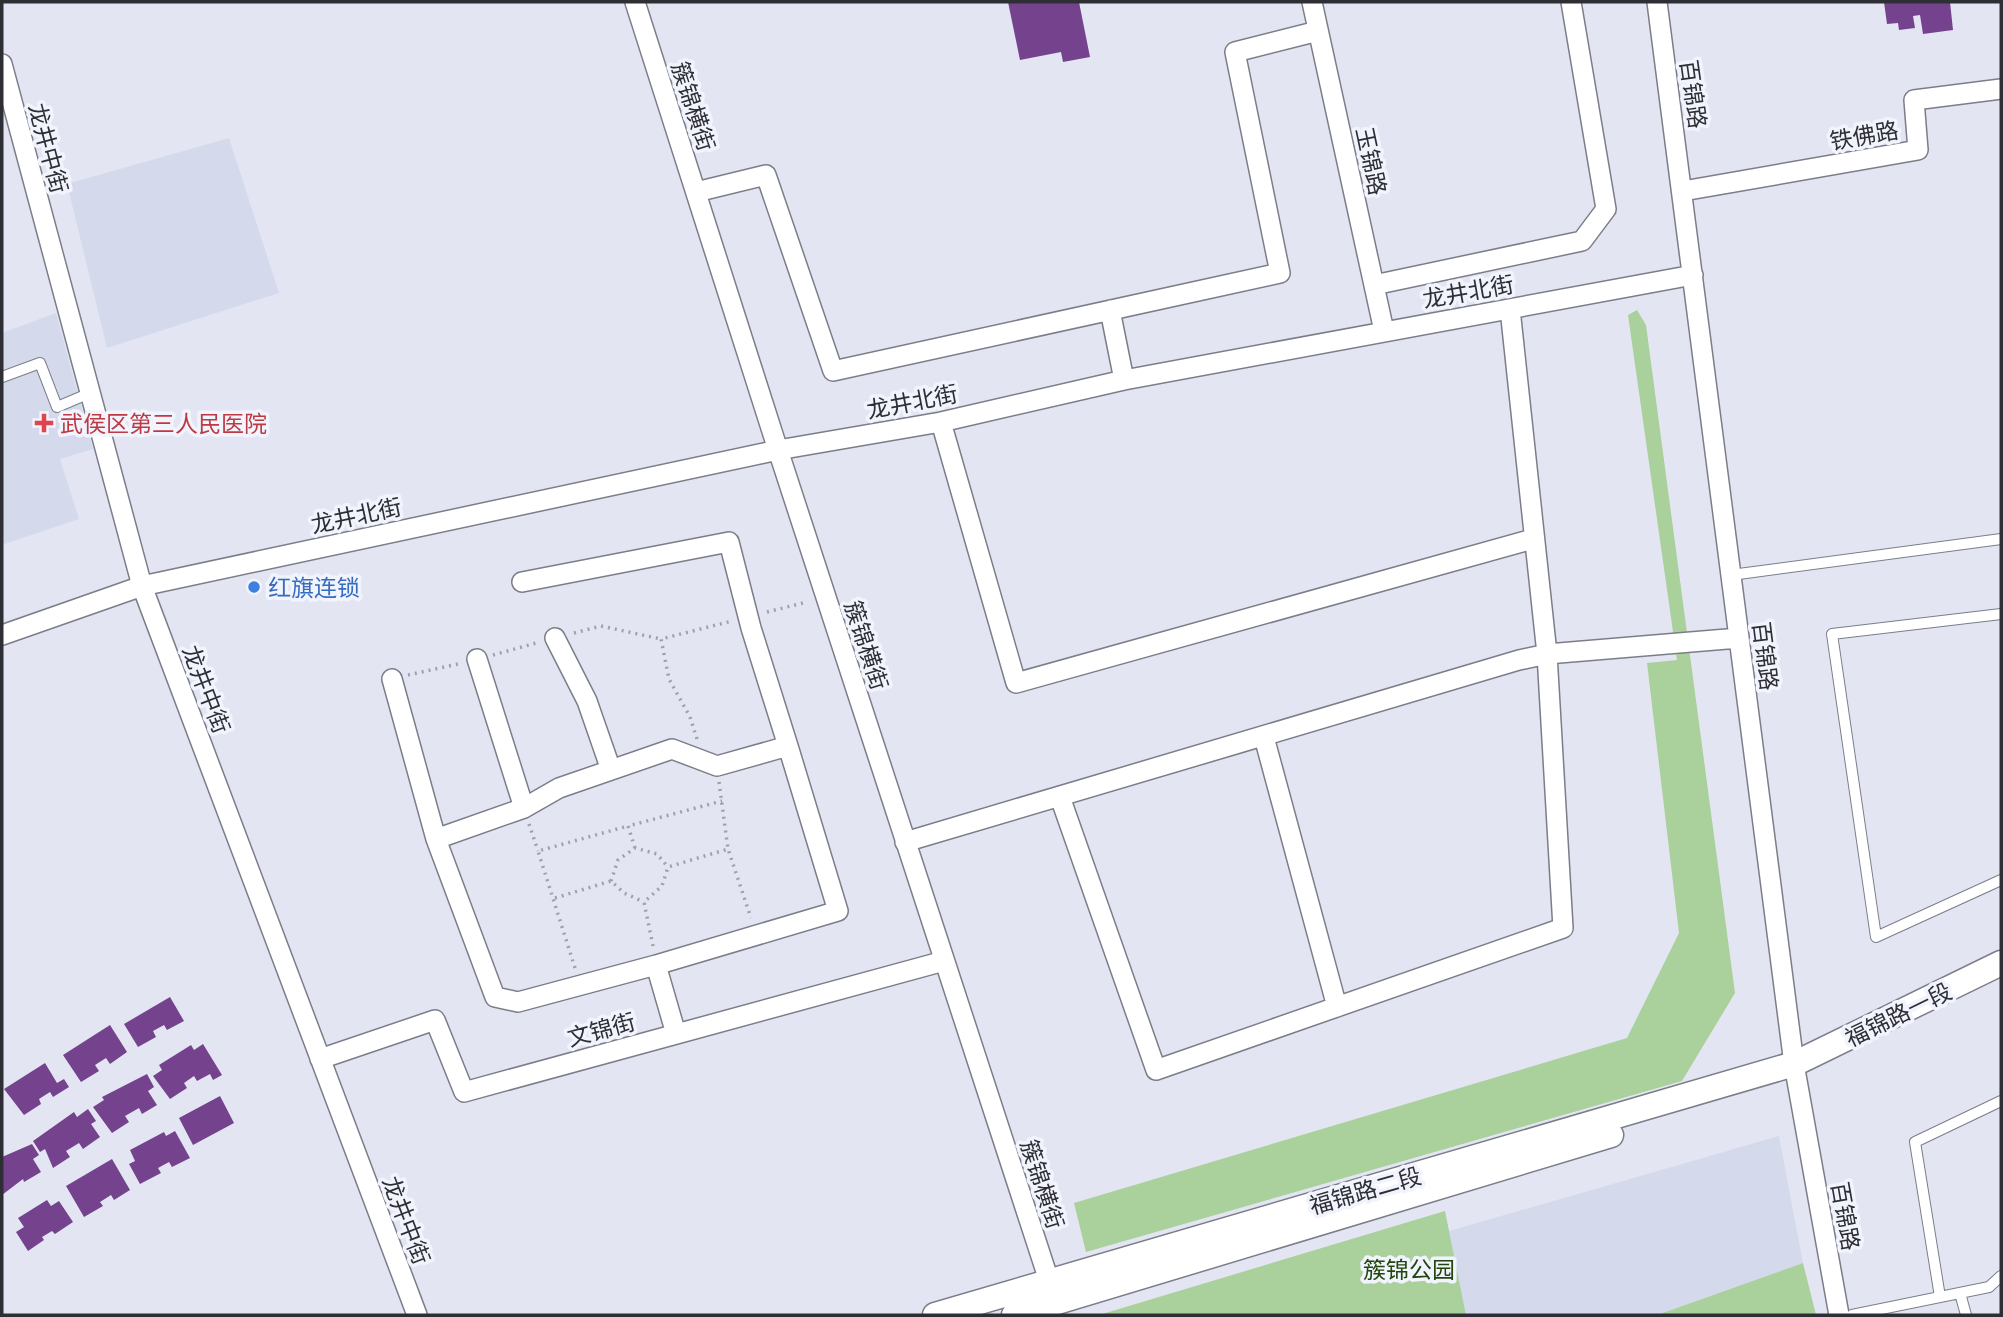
<svg xmlns="http://www.w3.org/2000/svg" width="2003" height="1317" font-family="'Open Sans','Noto Sans SC',sans-serif">
  <style>
    .built { fill: #d5d9ec }
    .green { fill: #aad09c }
    .building { fill: #75428e }
    .lines { fill: none; stroke-linecap: round; stroke-linejoin: round }
    .service-casing { stroke: #7b7e89; stroke-width: 12 }
    .minor-casing { stroke: #7b7e89; stroke-width: 22 }
    .tertiary-casing { stroke: #7b7e89; stroke-width: 27 }
    .path { stroke: #9fa1aa; stroke-width: 3.5; stroke-dasharray: 2 5; stroke-linecap: butt }
    .service { stroke: #fff; stroke-width: 10 }
    .minor { stroke: #fff; stroke-width: 19 }
    .tertiary { stroke: #fff; stroke-width: 24 }
    .health-dot { fill: #e0444e; stroke: #f1f3fd; stroke-width: 2.5 }
    .shop-dot { fill: #3f7fe0; stroke: #f1f3fd; stroke-width: 2.5 }
    .labels { text-anchor: middle; dominant-baseline: central; stroke-width: 7; stroke-linejoin: round; paint-order: stroke }
    .street-label { font-size: 23px; fill: #2e2f34; stroke: #f1f3fd }
    .health-label { font-size: 23px; fill: #be3a42; stroke: #f1f3fd; text-anchor: start }
    .shop-label { font-size: 23px; fill: #366cbe; stroke: #f1f3fd; text-anchor: start }
    .park-label { font-size: 23px; fill: #20460c; stroke: #f1f3fd }
  </style>
  <rect width="100%" height="100%" fill="#e3e6f2"/>
  <path class="built" d="M 229,138 L 279,293 L 107,348 L 67,184 Z
    M 56,313 L 93,449 L 60,459 L 79,519 L 2,545 L 2,333 Z
    M 1779,1136 L 1803,1263 L 1657,1315 L 1466,1315 L 1449,1231 Z"/>
  <path class="green" d="M 1637,310 L 1646,325 L 1735,993 L 1682,1081 L 1086,1252 L 1074,1203 L 1627,1038 L 1679,933 L 1647,663 L 1677,660 L 1628,315 Z
    M 1445,1211 L 1466,1315 L 1099,1315 Z
    M 1803,1263 L 1816,1315 L 1657,1315 Z"/>
  <path class="building" d="M 1008,2 L 1079,2 L 1090,57 L 1063,62 L 1061,52 L 1020,60 Z
    M 1884,2 L 1950,2 L 1953,30 L 1923,34 L 1920,15 L 1913,16 L 1915,28 L 1899,30 L 1898,23 L 1887,24 Z
    M 170,997 L 184,1021 L 167,1030 L 164,1025 L 153,1031 L 156,1037 L 138,1047 L 124,1024 Z
    M 110,1025 L 127,1052 L 110,1064 L 106,1058 L 95,1065 L 99,1071 L 81,1082 L 63,1055 Z
    M 203,1044 L 222,1075 L 213,1080 L 210,1074 L 197,1081 L 194,1076 L 184,1083 L 187,1088 L 170,1099 L 153,1076 L 162,1070 L 159,1065 L 191,1045 L 194,1050 Z
    M 45,1063 L 57,1083 L 64,1079 L 69,1087 L 53,1097 L 50,1092 L 39,1099 L 41,1104 L 24,1115 L 4,1089 Z
    M 147,1074 L 154,1087 L 148,1091 L 157,1105 L 142,1114 L 139,1108 L 125,1116 L 129,1122 L 112,1133 L 93,1107 L 104,1100 L 102,1097 Z
    M 220,1096 L 234,1123 L 193,1145 L 179,1118 Z
    M 88,1109 L 96,1121 L 91,1124 L 100,1137 L 83,1149 L 79,1143 L 66,1151 L 70,1157 L 53,1168 L 45,1149 L 40,1152 L 33,1141 L 74,1112 L 77,1117 Z
    M 175,1131 L 190,1158 L 172,1167 L 169,1162 L 158,1168 L 161,1173 L 140,1184 L 129,1164 L 135,1161 L 130,1150 L 164,1132 L 166,1136 Z
    M 32,1144 L 39,1155 L 33,1159 L 41,1172 L 24,1182 L 23,1179 L 2,1195 L 2,1157 Z
    M 112,1159 L 130,1190 L 114,1200 L 111,1195 L 100,1202 L 103,1206 L 84,1217 L 66,1186 Z
    M 47,1200 L 51,1206 L 59,1201 L 73,1222 L 55,1234 L 52,1231 L 42,1237 L 44,1240 L 28,1251 L 16,1232 L 24,1227 L 18,1218 Z"/>
  <g class="lines">
    <defs>
      <path id="service" d="M 2,377 L 40,363 L 57,407 L 90,393
        M 1731,575 L 2001,539
        M 2001,614 L 1832,634 L 1876,937 L 2001,880
        M 1960,1293 L 1966,1315
        M 1940,1297 L 1915,1142 L 2001,1101
        M 1852,1315 L 1989,1287 L 2001,1276"/>
      <path id="minor" d="M 635,2 L 778,450 L 1053,1293
        M 1312,2 L 1384,331
        M 1657,2 L 1794,1064 L 1839,1315
        M 2,64 L 142,586 L 417,1315
        M 1683,191 L 1918,150 L 1914,100 L 2001,89
        M 696,192 L 766,175 L 833,371 L 1280,273 L 1235,52 L 1318,31
        M 1374,285 L 1582,241 L 1606,209 L 1571,2
        M 1110,310 L 1124,380
        M 941,422 L 1016,683 L 1533,539
        M 522,582 L 729,542 L 751,628 L 788,746
        M 2,635 L 142,586 L 778,450 L 941,422 L 1124,380 L 1693,275
        M 555,638 L 587,701 L 611,770
        M 477,659 L 524,808
        M 392,679 L 436,839
        M 1264,737 L 1337,1007
        M 1060,797 L 1156,1070 L 1563,928 L 1547,654 L 1510,309
        M 905,842 L 1519,660 L 1547,654 L 1739,638
        M 656,965 L 518,1002 L 495,997 L 436,839 L 524,808 L 559,788 L 672,749 L 717,766 L 788,746 L 838,911 L 656,965 L 676,1034
        M 320,1059 L 435,1020 L 464,1092 L 944,961"/>
      <path id="tertiary" d="M 935,1315 L 1794,1064 L 2001,963
        M 1014,1315 L 1611,1135"/>
    </defs>
    <use href="#service" class="service-casing"/>
    <use href="#minor" class="minor-casing"/>
    <use href="#tertiary" class="tertiary-casing"/>
    <path class="path" d="M 767,612 L 807,602
      M 574,633 L 601,626 L 661,639
      M 493,655 L 540,642
      M 408,675 L 458,664
      M 697,739 L 690,717 L 669,679 L 661,639 L 732,621
      M 719,782 L 728,849
      M 529,824 L 538,851
      M 635,848 L 628,826 L 722,801
      M 611,881 L 618,860 L 635,848 L 657,854 L 668,867
      M 555,898 L 611,881 L 624,893 L 644,902
      M 653,946 L 644,902 L 662,886 L 668,867 L 728,849 L 751,918
      M 575,968 L 538,851 L 628,826"/>
    <use href="#service" class="service"/>
    <use href="#minor" class="minor"/>
    <use href="#tertiary" class="tertiary"/>
  </g>
  <path class="health-dot" d="M40.5 412.5h7v7h7v7h-7v7h-7v-7h-7v-7h7z"/>
  <circle class="shop-dot" cx="254" cy="587" r="7"/>
  <g class="labels">
    <g class="street-label">
      <text transform="translate(1694 94) rotate(82)">百锦路</text>
      <text transform="translate(694 106) rotate(72)">簇锦横街</text>
      <text transform="translate(1864 135) rotate(-10)">铁佛路</text>
      <text transform="translate(49 148) rotate(75)">龙井中街</text>
      <text transform="translate(1372 161) rotate(78)">玉锦路</text>
      <text transform="translate(1468 291) rotate(-10)">龙井北街</text>
      <text transform="translate(912 401) rotate(-11)">龙井北街</text>
      <text transform="translate(356 515) rotate(-12)">龙井北街</text>
      <text transform="translate(867 645) rotate(72)">簇锦横街</text>
      <text transform="translate(1766 656) rotate(83)">百锦路</text>
      <text transform="translate(207 689) rotate(69)">龙井中街</text>
      <text transform="translate(1898 1014) rotate(-26)">福锦路一段</text>
      <text transform="translate(601 1029) rotate(-15)">文锦街</text>
      <text transform="translate(1043 1184) rotate(72)">簇锦横街</text>
      <text transform="translate(1365 1190) rotate(-16)">福锦路二段</text>
      <text transform="translate(1846 1216) rotate(80)">百锦路</text>
      <text transform="translate(407 1220) rotate(69)">龙井中街</text>
    </g>
    <g class="health-label">
      <text x="60" y="423">武侯区第三人民医院</text>
    </g>
    <g class="shop-label">
      <text x="268" y="587">红旗连锁</text>
    </g>
    <g class="park-label">
      <text x="1409" y="1269">簇锦公园</text>
    </g>
  </g>
  <rect width="2003" height="1317" fill="none" stroke="#2e2f34" stroke-width="7"/>
</svg>
